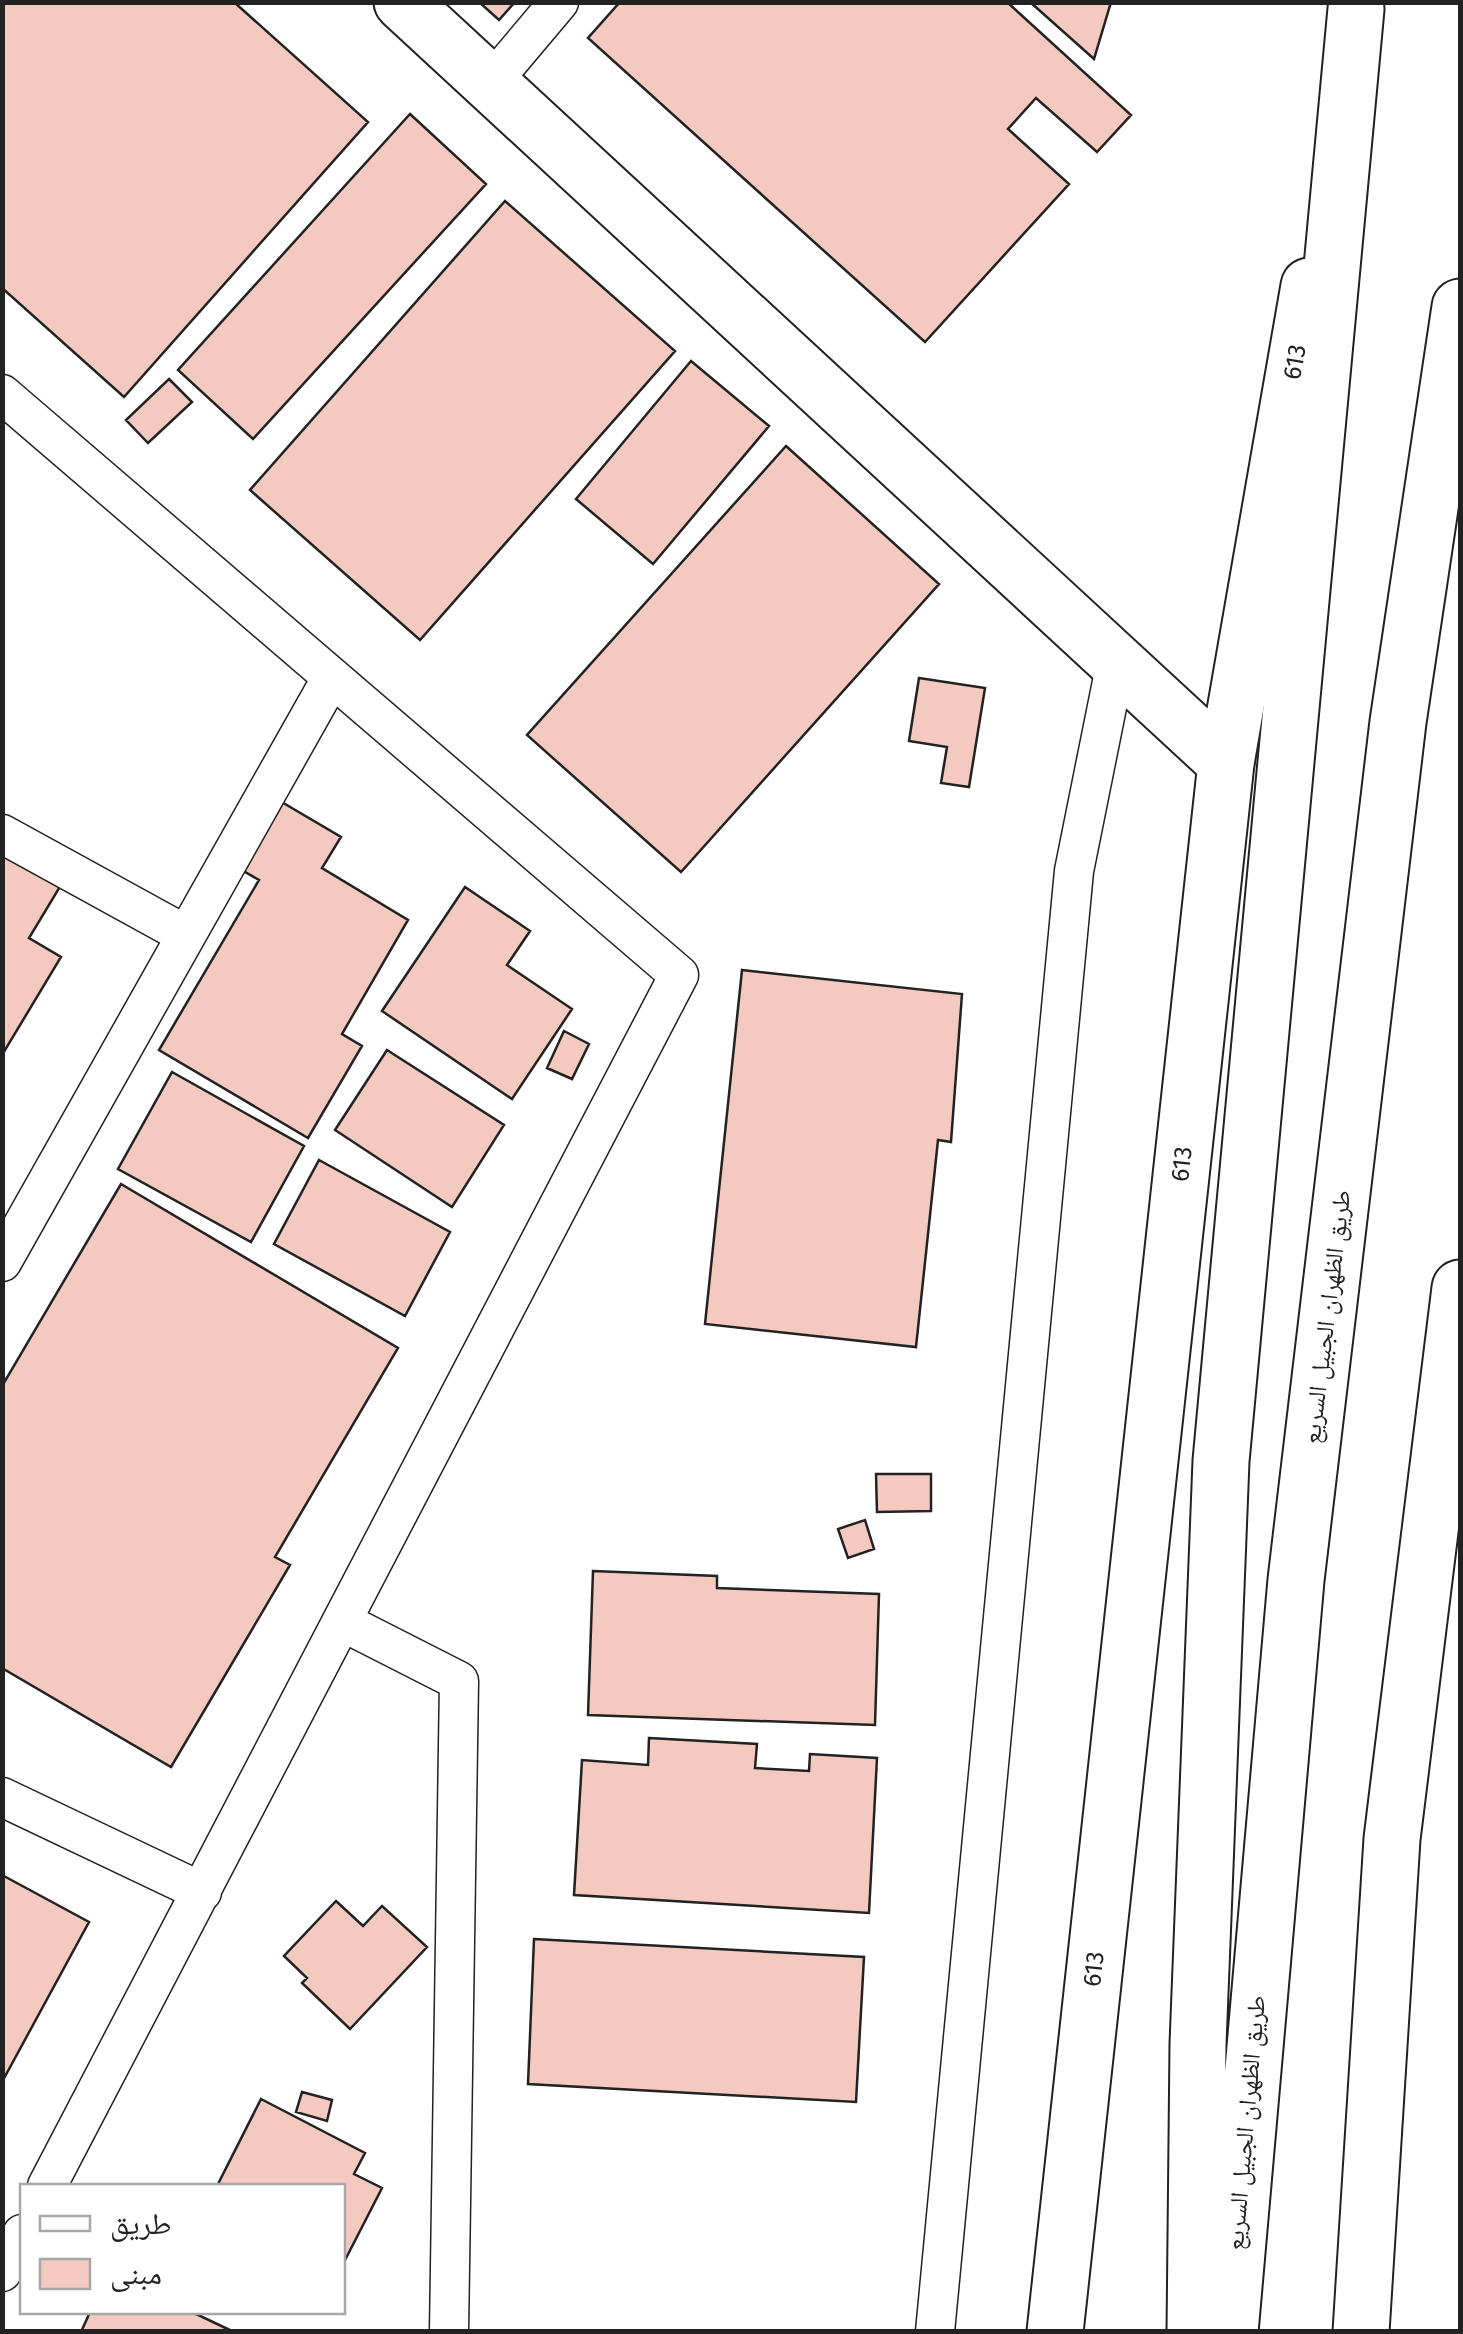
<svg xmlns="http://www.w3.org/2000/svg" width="1463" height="2334" font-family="'Fira Sans','Noto Naskh Arabic',sans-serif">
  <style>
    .building { fill: #f3c9c0; stroke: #222; stroke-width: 2.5 }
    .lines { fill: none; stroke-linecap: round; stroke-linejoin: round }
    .street-casing { stroke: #222; stroke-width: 41 }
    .secondary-casing { stroke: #222; stroke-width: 59 }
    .primary-casing { stroke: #222; stroke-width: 59 }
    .highway-casing { stroke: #222; stroke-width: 59 }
    .street { stroke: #fff; stroke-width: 38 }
    .secondary { stroke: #fff; stroke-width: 55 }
    .primary { stroke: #fff; stroke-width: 55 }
    .highway { stroke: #fff; stroke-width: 55 }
    .labels { text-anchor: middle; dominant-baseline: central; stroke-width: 8; stroke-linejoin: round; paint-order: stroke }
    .street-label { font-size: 25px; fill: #222; stroke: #fff }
  </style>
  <rect width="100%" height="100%" fill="#fff"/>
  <path class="building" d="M 2,2 L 234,2 L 368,122 L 124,397 L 2,288 Z
    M 479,2 L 515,2 L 499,20 Z
    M 620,2 L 1007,2 L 1131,115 L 1097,152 L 1036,98 L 1008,129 L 1069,184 L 925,342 L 588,38 Z
    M 1030,2 L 1111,2 L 1094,59 Z
    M 410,114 L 486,184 L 253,439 L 178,370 Z
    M 505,201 L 675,351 L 420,640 L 250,490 Z
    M 691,361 L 769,426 L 653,564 L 576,499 Z
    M 169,379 L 192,402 L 148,443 L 126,420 Z
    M 786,446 L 939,584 L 681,872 L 527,735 Z
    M 919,678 L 985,688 L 969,787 L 941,783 L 947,747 L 909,741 Z
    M 280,801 L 341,837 L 322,868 L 408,920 L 342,1034 L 362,1046 L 308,1138 L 159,1050 L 259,880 L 240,869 Z
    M 2,850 L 61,885 L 29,938 L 61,957 L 2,1055 Z
    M 465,887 L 530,931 L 507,965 L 572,1009 L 512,1099 L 382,1011 Z
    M 742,970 L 962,994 L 951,1142 L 938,1140 L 916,1347 L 705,1324 Z
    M 564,1031 L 589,1044 L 572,1079 L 547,1068 Z
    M 387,1050 L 504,1125 L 452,1207 L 335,1130 Z
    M 172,1072 L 304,1146 L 251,1242 L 118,1169 Z
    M 319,1160 L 450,1232 L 405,1316 L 274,1244 Z
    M 121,1184 L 398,1348 L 275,1557 L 290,1565 L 171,1767 L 2,1668 L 2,1386 Z
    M 876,1474 L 931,1474 L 931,1511 L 877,1512 Z
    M 865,1520 L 874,1549 L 848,1558 L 838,1529 Z
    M 593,1571 L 717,1576 L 717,1588 L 879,1594 L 875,1725 L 588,1715 Z
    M 649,1738 L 757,1744 L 755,1768 L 809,1771 L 810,1754 L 877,1758 L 869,1913 L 574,1895 L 582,1760 L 648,1765 Z
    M 2,1875 L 89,1922 L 2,2082 Z
    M 336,1901 L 363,1926 L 382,1906 L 427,1947 L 350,2029 L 302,1983 L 307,1978 L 284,1956 Z
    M 534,1939 L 864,1957 L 856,2102 L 528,2084 Z
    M 302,2092 L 332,2100 L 327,2121 L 296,2112 Z
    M 261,2099 L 365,2153 L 354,2174 L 382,2188 L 342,2266 L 342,2186 L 217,2186 Z
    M 90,2312 L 192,2312 L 234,2332 L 81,2332 Z"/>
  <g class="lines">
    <defs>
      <path id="street" d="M 490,84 L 559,2
        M 2,394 L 679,975 L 47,2186
        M 2,834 L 186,935
        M 2,1262 L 332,677
        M 343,1622 L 459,1681 L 449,2332
        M 2,1797 L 202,1892
        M 2,2272 L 22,2234
        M 935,2332 L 1074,871 L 1116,662"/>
      <path id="secondary" d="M 402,2 L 1226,763"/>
      <path id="primary" d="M 1055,2332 L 1226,763 L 1309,286"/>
      <path id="highway" d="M 1195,2332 L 1198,2044 L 1221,1461 L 1356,9
        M 1230,2332 L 1296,1580 L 1398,722 L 1460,307
        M 1361,2332 L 1392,1839 L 1460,1288"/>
    </defs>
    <use href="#street" class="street-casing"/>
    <use href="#secondary" class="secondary-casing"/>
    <use href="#primary" class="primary-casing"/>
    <use href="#highway" class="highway-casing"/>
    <use href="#street" class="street"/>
    <use href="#secondary" class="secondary"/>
    <use href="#primary" class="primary"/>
    <use href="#highway" class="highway"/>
  </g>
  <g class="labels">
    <g class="street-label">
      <text transform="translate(1295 362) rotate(-80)">613</text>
      <text transform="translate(1182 1164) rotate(-84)">613</text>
      <text transform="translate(1327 1317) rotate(-83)">طريق الظهران الجبيل السريع</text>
      <text transform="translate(1094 1969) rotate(-84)">613</text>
      <text transform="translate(1246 2123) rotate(-85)">طريق الظهران الجبيل السريع</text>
    </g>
  </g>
  <rect width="1463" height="2334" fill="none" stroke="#222222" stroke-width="10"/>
  <rect x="20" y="2184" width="325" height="130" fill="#ffffff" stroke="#a7a7a7" stroke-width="2.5"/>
  <rect x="40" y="2216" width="50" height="15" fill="#ffffff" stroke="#a7a7a7" stroke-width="2.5"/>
  <text x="110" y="2234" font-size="30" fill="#222222">طريق</text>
  <rect x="40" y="2259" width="50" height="30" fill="#f3c9c0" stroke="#a7a7a7" stroke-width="2.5"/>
  <text x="110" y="2284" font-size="30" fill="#222222">مبنى</text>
</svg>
